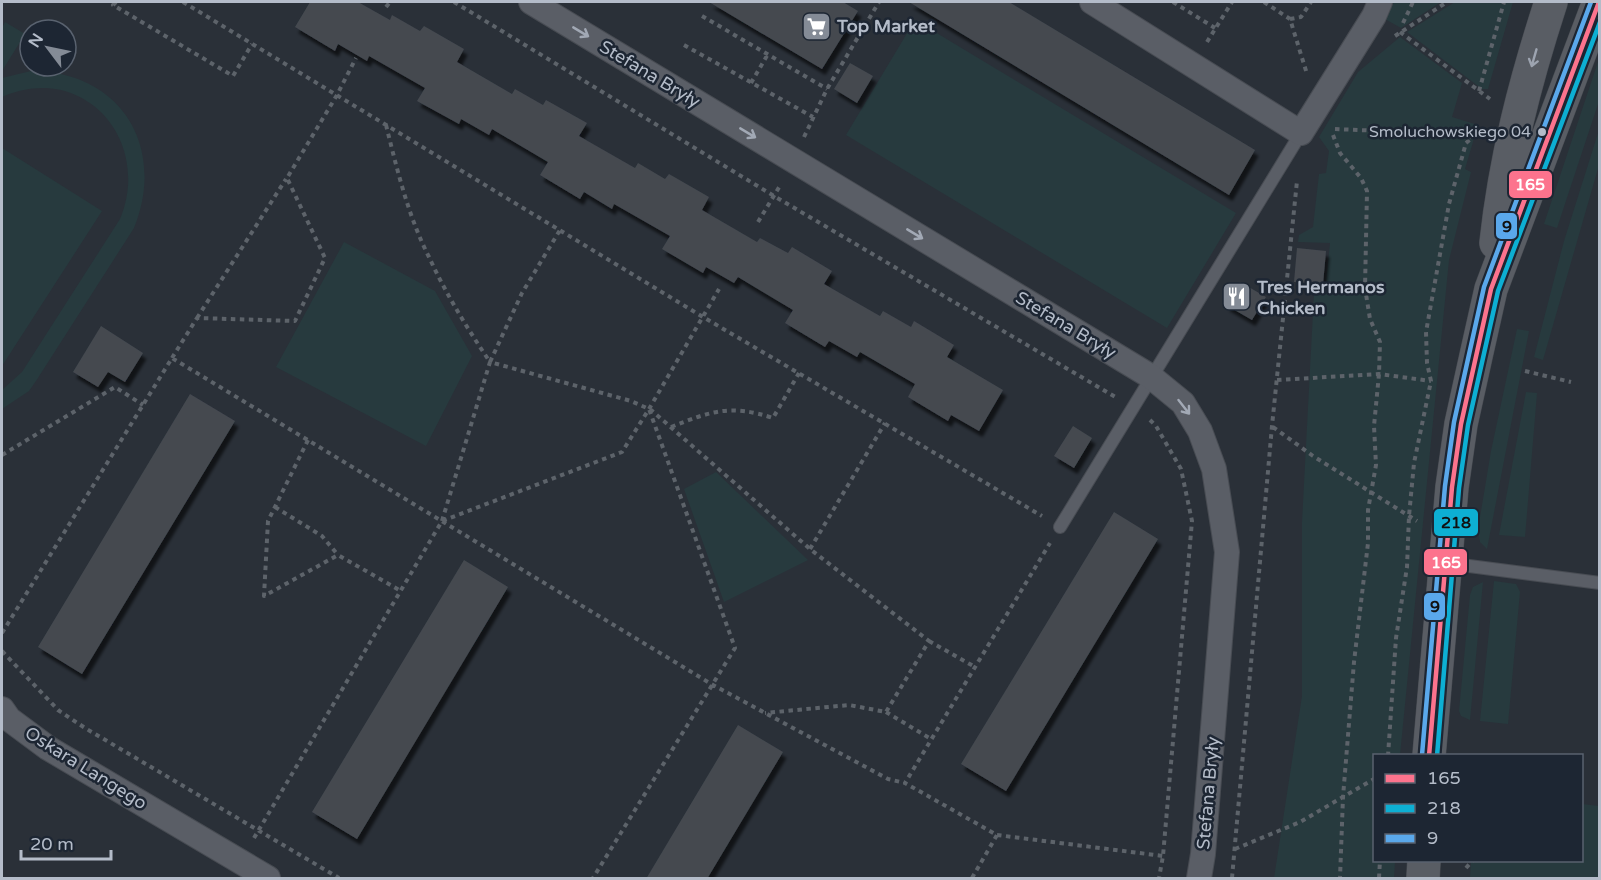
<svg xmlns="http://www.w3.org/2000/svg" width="1601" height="880" font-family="'Varela Round',sans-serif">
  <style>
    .green { fill: #273a3e }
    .building { fill: #444950; filter: url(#shadow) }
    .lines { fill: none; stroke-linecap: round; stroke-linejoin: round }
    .service-casing { stroke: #484c53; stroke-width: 14 }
    .minor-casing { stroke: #484c53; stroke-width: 26 }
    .secondary-casing { stroke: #484c53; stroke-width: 34 }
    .path { stroke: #5d636a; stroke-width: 4; stroke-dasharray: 4.5 4.5; stroke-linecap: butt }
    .service { stroke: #5a5e66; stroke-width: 12 }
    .minor { stroke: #5a5e66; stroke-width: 24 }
    .secondary { stroke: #595d64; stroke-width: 33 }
    .bus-1-casing { stroke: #1d2633; stroke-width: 9 }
    .bus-2-casing { stroke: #1d2633; stroke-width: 9 }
    .bus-3-casing { stroke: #1d2633; stroke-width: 9 }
    .bus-1 { stroke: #fc738d; stroke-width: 4.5 }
    .bus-2 { stroke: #0dafd3; stroke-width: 4.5 }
    .bus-3 { stroke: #5aa8eb; stroke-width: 4.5 }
    .oneway { stroke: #a2a9b5 }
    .oneway2 { stroke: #9da4b0 }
    .bus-dot { fill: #b4bcc9; stroke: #1d2633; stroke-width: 2 }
    .labels { text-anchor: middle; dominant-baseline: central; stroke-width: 5; stroke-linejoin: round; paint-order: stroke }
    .bus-label { font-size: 16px; fill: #b4bcc9; stroke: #1d2633; text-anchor: end }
    .poi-label { font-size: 18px; font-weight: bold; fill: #b4bcc9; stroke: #1d2633; text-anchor: start }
    .street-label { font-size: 18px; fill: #b4bcc9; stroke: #1d2633 }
    .line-badge { stroke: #1d2633; stroke-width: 2 }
    .badge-label { font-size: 16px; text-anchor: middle; font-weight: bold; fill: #fff }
    .pale-badge-label { font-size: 16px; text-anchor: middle; font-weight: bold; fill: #111 }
  </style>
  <defs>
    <filter id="shadow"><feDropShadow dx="3.5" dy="6" stdDeviation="1.5" flood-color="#0009"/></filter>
  </defs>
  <rect width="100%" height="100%" fill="#2a3038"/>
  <path class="green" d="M 1394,2 L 1441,2 L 1401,28 L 1385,19 Z
    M 1455,2 L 1513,2 L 1488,89 L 1482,89 L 1407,32 Z
    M 915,20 L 1236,213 L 1167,328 L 846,135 Z
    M 5,22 L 25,34 L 2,71 L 2,28 Z
    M 1400,37 L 1462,83 L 1452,117 L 1478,125 L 1465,169 L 1471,172 L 1449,260 L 1400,755 L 1374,756 L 1374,860 L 1395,861 L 1394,878 L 1274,878 L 1302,696 L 1302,522 L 1314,293 L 1325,292 L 1330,243 L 1298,242 L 1299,235 L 1313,227 L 1319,174 L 1326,173 L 1329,151 L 1319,137 L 1358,72 Z
    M 1599,59 L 1599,101 L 1557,228 L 1544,224 Z
    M 31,71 C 120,71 167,146 134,228 L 36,381 L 29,391 L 2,409 L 2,390 L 22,372 L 120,219 C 153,139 82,61 2,97 L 2,78 Z
    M 1599,130 L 1599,165 L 1543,360 L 1534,357 L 1564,241 Z
    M 2,148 L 102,211 L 2,366 Z
    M 344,242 L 435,291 L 472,356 L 426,446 L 276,367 Z
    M 1517,329 L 1529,331 L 1487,549 L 1480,542 L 1478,529 L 1491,451 Z
    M 1526,392 L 1537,393 L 1525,537 L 1499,535 Z
    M 716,472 L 808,560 L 724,602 L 684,489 Z
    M 1494,581 L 1516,584 L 1520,592 L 1508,724 L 1480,721 Z
    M 1483,582 L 1470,720 L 1461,716 L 1459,711 L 1470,595 L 1473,587 Z
    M 1582,804 L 1599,806 L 1599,878 L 1470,878 L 1471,861 L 1582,860 Z"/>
  <path class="building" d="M 310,2 L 358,2 L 390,20 L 392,15 L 420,31 L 424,26 L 464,49 L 457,62 L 512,94 L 515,89 L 543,105 L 546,100 L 587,123 L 579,136 L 635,168 L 638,163 L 665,179 L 669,174 L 709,197 L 702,210 L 757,242 L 760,238 L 788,253 L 792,247 L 832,271 L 824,284 L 880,316 L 883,311 L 911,327 L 914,321 L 954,345 L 947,357 L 1003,390 L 979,431 L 951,415 L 948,421 L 908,397 L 915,384 L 860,352 L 857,357 L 829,341 L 825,347 L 785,323 L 793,310 L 738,277 L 734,283 L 706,267 L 703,273 L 662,249 L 670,236 L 614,204 L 612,209 L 584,192 L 580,199 L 540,175 L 548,162 L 492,129 L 489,135 L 461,119 L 459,124 L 417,101 L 425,88 L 369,56 L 367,61 L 338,44 L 335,51 L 295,27 Z
    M 709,2 L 843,2 L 858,11 L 822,69 Z
    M 909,2 L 1009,2 L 1255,150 L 1229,195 Z
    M 850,63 L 873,76 L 857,103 L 834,89 Z
    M 1297,248 L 1326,251 L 1323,284 L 1294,282 Z
    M 1240,282 L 1266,297 L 1252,320 L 1226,305 Z
    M 101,326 L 143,353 L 125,382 L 108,372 L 98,387 L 73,372 Z
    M 190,394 L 235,421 L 82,674 L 38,647 Z
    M 1073,426 L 1092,438 L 1074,468 L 1054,456 Z
    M 1114,512 L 1158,539 L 1006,791 L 961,764 Z
    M 464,560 L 508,587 L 357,839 L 312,812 Z
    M 738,725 L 783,752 L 707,879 L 646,879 Z"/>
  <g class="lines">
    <defs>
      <path id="service" d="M 1060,527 L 1301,133
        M 1446,563 L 1600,583"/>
      <path id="minor" d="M 531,2 L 1150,376 L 1183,403 L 1200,431 L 1214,469 L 1227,552 L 1203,854 L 1199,878
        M 1092,2 L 1301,133 L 1374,16 L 1380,2
        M 2,709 L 9,719 L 48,748 L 268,878"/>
      <path id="secondary" d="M 1496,243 C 1505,159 1525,82 1551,2
        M 1429,756 L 1452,487 L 1461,424 L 1476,356 L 1491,289 L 1599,2
        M 1423,878 L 1424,860"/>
    </defs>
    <use href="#service" class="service-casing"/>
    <use href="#minor" class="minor-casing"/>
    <use href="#secondary" class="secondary-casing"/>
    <path class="path" d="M 116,2 L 113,5 L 233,76 L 252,44
      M 183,2 L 703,317 L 1042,516
      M 454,2 L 774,196 L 1117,398
      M 1173,2 L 1215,28
      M 1264,2 L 1290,19 L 1307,74
      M 386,7 L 390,2
      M 702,16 L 827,89
      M 1290,19 L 1301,17 L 1311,2
      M 1403,23 L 1413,2
      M 1400,32 L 1490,99
      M 1395,36 L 1447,2
      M 1207,42 L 1232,2
      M 684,45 L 813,117
      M 751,83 L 768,54
      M 1479,91 L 1504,2
      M 386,125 C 397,169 408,216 429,257 C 446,294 467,328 490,362 L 522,293 L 560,230
      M 1335,129 L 1452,134 L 1474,137
      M 1333,135 L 1340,153 L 1361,178 L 1367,191 L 1365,288 L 1370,319 L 1380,342 L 1379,374 L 1374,426 L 1376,465 L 1368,510 L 1368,543 L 1354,662 L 1343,797 L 1340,878
      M 804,137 L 827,89 L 879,2
      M 758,222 L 781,184
      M 197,318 L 286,179
      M 172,358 L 197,318 L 295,321 L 325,258 L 287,178 L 337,95 L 356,58
      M 1525,371 L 1571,382
      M 1277,380 L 1379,374 L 1431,381
      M 650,409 L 810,549 L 929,641 L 886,712 L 849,705 L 765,713
      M 1150,420 L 1156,426 L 1181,469 L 1192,521 L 1163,856 L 1159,878
      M 671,427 C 711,411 731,404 773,418 L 799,373
      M 1273,427 L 1313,456 L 1417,521
      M 308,440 L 268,521 L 264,596 L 338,555 L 401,591
      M 2,455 L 115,387 L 143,405
      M 275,507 L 322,536 L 338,555
      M 442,521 L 490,362 L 631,401 L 649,409 L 735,648 L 593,878
      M 810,549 L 885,423
      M 2,633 L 172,358 L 713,685 L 888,779 L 905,783
      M 929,641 L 975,667
      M 2,651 L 58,710 L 85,728 L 339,878
      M 886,712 L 931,739
      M 1388,756 L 1396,638 L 1407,567 L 1409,516 L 1414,463 L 1431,381 L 1427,363 L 1426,332 L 1449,204 L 1466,143 L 1480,131
      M 997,835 L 1163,856
      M 254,838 L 442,521 L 622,452 L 649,409 L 719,289
      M 1235,849 L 1300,822 L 1374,779
      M 1466,868 L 1473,860
      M 972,878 L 997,835 L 905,783 L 1050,543
      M 1232,878 L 1272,426 L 1297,181
      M 1379,878 L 1380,860"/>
    <use href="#service" class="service"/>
    <use href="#minor" class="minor"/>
    <use href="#secondary" class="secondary"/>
    <defs>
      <path id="bus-1" d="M 1429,756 L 1452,487 L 1461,424 L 1491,289 L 1599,2"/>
      <path id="bus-2" d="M 1437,756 L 1459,488 L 1468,425 L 1498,291 L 1600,22"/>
      <path id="bus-3" d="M 1422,755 L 1445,486 L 1454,422 L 1484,287 L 1591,2"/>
    </defs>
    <use href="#bus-1" class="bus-1-casing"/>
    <use href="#bus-2" class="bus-2-casing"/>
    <use href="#bus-3" class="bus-3-casing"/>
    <use href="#bus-1" class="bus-1"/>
    <use href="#bus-2" class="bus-2"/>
    <use href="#bus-3" class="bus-3"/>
  </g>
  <defs><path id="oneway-shaft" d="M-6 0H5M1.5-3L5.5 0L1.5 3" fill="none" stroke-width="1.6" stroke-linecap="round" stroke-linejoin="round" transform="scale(1.5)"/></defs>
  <g class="oneway">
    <use href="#oneway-shaft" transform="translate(581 32) rotate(31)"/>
    <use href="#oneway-shaft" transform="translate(748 133) rotate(31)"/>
    <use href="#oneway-shaft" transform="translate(915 234) rotate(31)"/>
    <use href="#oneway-shaft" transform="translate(1184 407) rotate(52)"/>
  </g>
  <use class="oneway2" href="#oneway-shaft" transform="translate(1534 58) rotate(106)"/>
  <defs>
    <symbol id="supermarket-square" viewBox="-11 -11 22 22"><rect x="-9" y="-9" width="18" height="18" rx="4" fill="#848b96" stroke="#1d2633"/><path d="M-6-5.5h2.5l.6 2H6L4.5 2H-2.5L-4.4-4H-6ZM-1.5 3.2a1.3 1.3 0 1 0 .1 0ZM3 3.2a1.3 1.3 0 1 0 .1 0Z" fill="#fff"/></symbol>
    <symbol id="restaurant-square" viewBox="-11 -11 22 22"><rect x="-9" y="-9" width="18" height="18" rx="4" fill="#848b96" stroke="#1d2633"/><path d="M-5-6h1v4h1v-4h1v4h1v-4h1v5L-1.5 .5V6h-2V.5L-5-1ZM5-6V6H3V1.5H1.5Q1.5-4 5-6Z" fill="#fff"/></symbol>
  </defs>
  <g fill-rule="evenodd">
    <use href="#supermarket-square" x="800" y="10" width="33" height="33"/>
    <use href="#restaurant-square" x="1220" y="280" width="33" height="33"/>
  </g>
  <circle class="bus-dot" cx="1542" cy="132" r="5"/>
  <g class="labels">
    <g class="bus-label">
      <text x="1531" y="132">Smoluchowskiego 04</text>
    </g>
    <g class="poi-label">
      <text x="837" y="26">Top Market</text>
      <text x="1257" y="287">Tres Hermanos<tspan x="1257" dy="21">Chicken</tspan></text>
    </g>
    <g class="street-label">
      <text transform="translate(650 74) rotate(31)">Stefana Bryły</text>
      <text transform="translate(1066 325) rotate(31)">Stefana Bryły</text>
      <text transform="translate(86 768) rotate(32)">Oskara Langego</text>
      <text transform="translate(1208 793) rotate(-85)">Stefana Bryły</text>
    </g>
  </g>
  <g class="line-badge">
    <rect x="1508" y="170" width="45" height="29" rx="6" fill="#fc738d"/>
    <rect x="1495" y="212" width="23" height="28" rx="6" fill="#5aa8eb"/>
    <rect x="1433" y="508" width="46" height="29" rx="6" fill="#0dafd3"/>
    <rect x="1423" y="548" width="45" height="28" rx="6" fill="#fc738d"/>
    <rect x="1423" y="592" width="23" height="29" rx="6" fill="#5aa8eb"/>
  </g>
  <g class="badge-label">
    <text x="1530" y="190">165</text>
    <text x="1446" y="568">165</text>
  </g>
  <g class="pale-badge-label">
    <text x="1507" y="232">9</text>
    <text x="1456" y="528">218</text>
    <text x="1435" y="612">9</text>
  </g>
  <rect width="1601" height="880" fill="none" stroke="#b4bcc9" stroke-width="6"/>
  <rect x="1373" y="754" width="210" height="108" fill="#1d2633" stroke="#59626f" stroke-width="1.5"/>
  <rect x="1385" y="774" width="30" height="9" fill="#fc738d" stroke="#59626f" stroke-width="1.5"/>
  <text x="1427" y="784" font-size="18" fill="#b4bcc9">165</text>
  <rect x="1385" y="804" width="30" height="9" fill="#0dafd3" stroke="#59626f" stroke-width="1.5"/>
  <text x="1427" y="814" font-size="18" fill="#b4bcc9">218</text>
  <rect x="1385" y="834" width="30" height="9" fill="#5aa8eb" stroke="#59626f" stroke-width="1.5"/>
  <text x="1427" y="844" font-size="18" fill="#b4bcc9">9</text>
  <g transform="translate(48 48) rotate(302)"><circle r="28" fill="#1d2633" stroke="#59626f" stroke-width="1.5"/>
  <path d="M0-4.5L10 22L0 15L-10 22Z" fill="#848b96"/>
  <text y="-9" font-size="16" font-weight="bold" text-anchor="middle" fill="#b4bcc9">N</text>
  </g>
  <path d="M21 850v9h90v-9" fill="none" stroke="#b4bcc9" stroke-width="3"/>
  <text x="30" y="850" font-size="18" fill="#b4bcc9" stroke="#1d2633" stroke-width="4.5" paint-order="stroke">20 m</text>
</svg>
